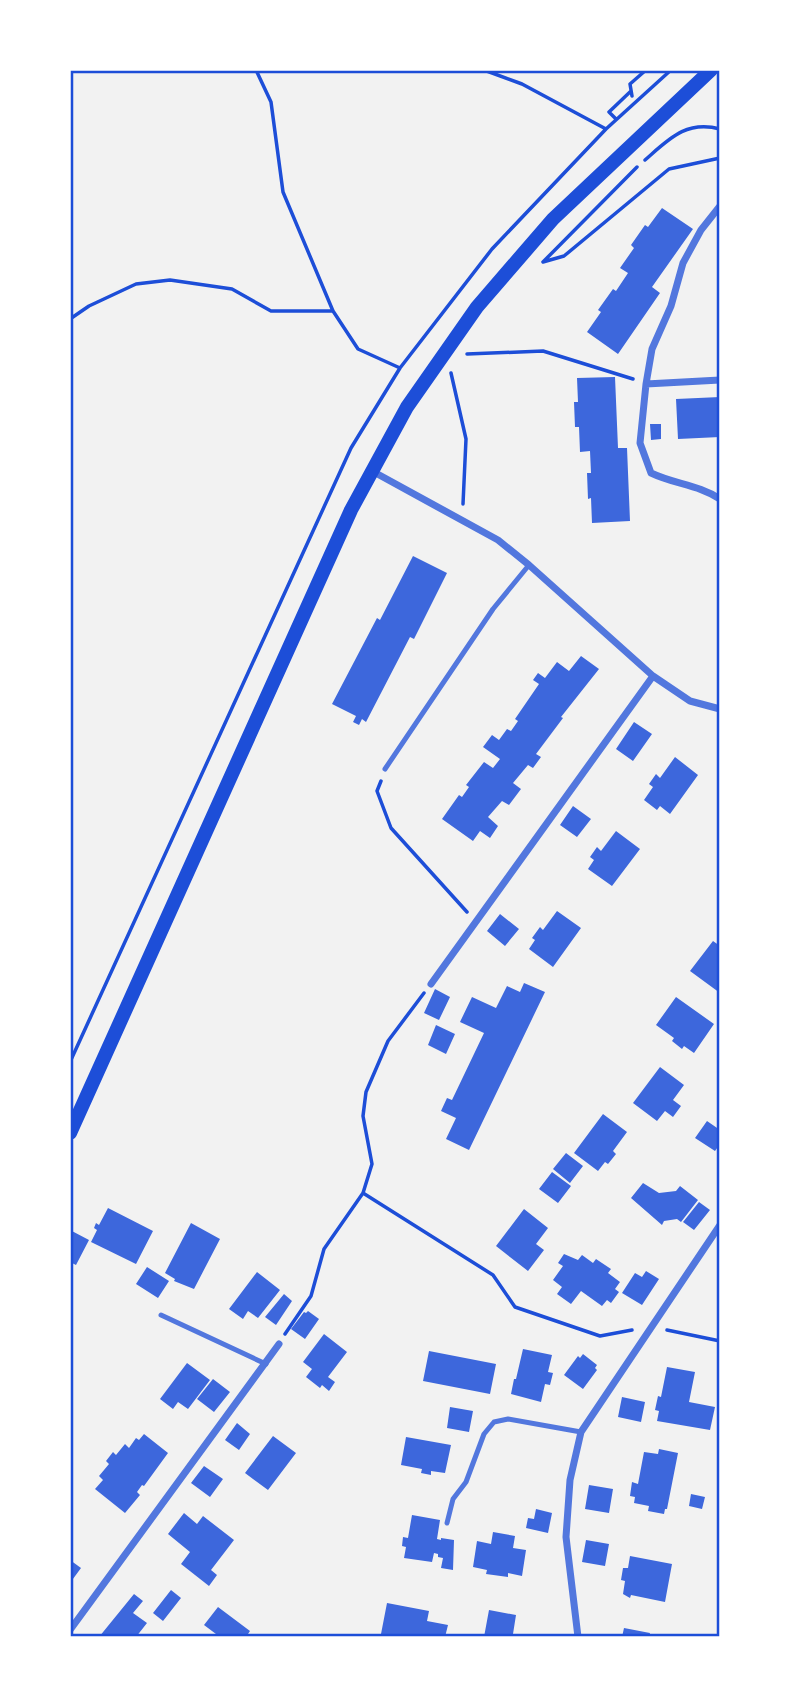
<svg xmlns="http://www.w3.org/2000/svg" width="790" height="1707" font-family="Lato,sans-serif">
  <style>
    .building { fill: #3d67dc }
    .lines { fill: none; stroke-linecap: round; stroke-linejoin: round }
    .path { stroke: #1d4ed8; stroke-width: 3.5 }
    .service { stroke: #5277de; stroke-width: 5 }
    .minor { stroke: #5277de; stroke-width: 7 }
    .secondary { stroke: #1d4ed8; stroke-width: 14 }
    .neatline { fill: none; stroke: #1d4ed8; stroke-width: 2.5 }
  </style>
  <rect width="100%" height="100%" fill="#f2f2f2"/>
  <path class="building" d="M 662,208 L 693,229 L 652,287 L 660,293 L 618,354 L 587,332 L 601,312 L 598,310 L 613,289 L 616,291 L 628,273 L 620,268 L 634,248 L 631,245 L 645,225 L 648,227 Z
    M 615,377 L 618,448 L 627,448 L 630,521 L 592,523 L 591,498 L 588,499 L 587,473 L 591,473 L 590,451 L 580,452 L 579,427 L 575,427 L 574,402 L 578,402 L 577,378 Z
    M 720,397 L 720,437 L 678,439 L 676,399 Z
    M 650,424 L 661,424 L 661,439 L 651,440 Z
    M 413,556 L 447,573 L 414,639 L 410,637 L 366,722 L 362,719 L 359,725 L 353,722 L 356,716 L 332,704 L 377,618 L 380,620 Z
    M 581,656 L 599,669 L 561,717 L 563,718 L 536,754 L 541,757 L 533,768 L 528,765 L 513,783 L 521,789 L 509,805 L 502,801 L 488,817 L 498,826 L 490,838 L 480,831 L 473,841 L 442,819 L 459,795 L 462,797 L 469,787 L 466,785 L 484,762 L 493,768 L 500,759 L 483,747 L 492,735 L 499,740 L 507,729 L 511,731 L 518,721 L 515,719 L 539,684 L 533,680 L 538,673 L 545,678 L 557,662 L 569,671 Z
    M 634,722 L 652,734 L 633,761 L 616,749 Z
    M 675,757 L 698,775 L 670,814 L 660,806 L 657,810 L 644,800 L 653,787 L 649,784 L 656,774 L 660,778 Z
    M 573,806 L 591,819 L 577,837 L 560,825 Z
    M 616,831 L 640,849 L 612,886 L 588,869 L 594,860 L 590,857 L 597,847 L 601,851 Z
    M 557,911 L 581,928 L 553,967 L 529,949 L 535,940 L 532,938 L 540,927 L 543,930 Z
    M 500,914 L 519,929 L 505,946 L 487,931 Z
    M 713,941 L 720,946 L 720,993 L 690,971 Z
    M 524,983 L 545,992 L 469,1150 L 446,1139 L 456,1118 L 441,1111 L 447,1098 L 452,1100 L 484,1033 L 460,1022 L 472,997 L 496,1008 L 507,986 L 520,992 Z
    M 435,989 L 450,997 L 439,1020 L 424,1013 Z
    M 676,997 L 714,1024 L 694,1053 L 684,1046 L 682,1049 L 672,1041 L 674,1038 L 656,1025 Z
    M 436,1025 L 455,1034 L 446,1054 L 428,1045 Z
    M 660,1067 L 684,1085 L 673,1100 L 681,1106 L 673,1117 L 665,1111 L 657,1121 L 633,1103 Z
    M 603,1114 L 627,1132 L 613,1151 L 616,1154 L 608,1164 L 605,1162 L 598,1171 L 574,1153 Z
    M 707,1121 L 720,1130 L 720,1144 L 715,1151 L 695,1138 Z
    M 566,1153 L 583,1166 L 570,1183 L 553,1169 Z
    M 552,1172 L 571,1186 L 558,1203 L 539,1189 Z
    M 643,1183 L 659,1193 L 676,1191 L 680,1186 L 698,1200 L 681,1222 L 677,1219 L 664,1221 L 662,1225 L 631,1198 Z
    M 699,1202 L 710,1210 L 694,1230 L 683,1222 Z
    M 108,1208 L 153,1231 L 136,1264 L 91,1242 L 97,1230 L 94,1228 L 96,1223 L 99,1225 Z
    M 524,1209 L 548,1228 L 536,1244 L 544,1250 L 528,1271 L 496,1246 Z
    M 191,1223 L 220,1239 L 194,1289 L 174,1281 L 175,1279 L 165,1273 Z
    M 70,1230 L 89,1240 L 76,1265 L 70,1262 Z
    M 564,1254 L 578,1260 L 582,1255 L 593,1263 L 596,1259 L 611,1269 L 608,1273 L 620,1282 L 615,1289 L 619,1292 L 611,1303 L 607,1300 L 602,1306 L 581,1291 L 571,1304 L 557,1294 L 562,1287 L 553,1280 L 563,1266 L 558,1263 Z
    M 147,1267 L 169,1281 L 158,1298 L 136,1284 Z
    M 646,1271 L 659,1279 L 642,1305 L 622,1293 L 635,1273 L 642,1277 Z
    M 257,1272 L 280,1290 L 258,1318 L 248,1311 L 243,1319 L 229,1309 Z
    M 284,1294 L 292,1301 L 276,1325 L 265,1317 Z
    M 308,1311 L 319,1319 L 305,1339 L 291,1329 L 304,1312 L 306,1313 Z
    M 324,1334 L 347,1352 L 328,1377 L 335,1382 L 329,1391 L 322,1385 L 320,1388 L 306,1377 L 312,1369 L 303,1362 Z
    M 523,1349 L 552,1355 L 548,1372 L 553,1373 L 550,1385 L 545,1384 L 541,1402 L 511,1394 L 514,1379 L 516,1379 Z
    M 429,1351 L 496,1364 L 490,1394 L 423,1381 Z
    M 583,1354 L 597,1365 L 595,1368 L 597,1370 L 583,1389 L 564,1375 L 578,1356 L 580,1358 Z
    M 187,1363 L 210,1380 L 188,1409 L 178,1402 L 173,1409 L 160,1399 Z
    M 667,1367 L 695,1372 L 689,1402 L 715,1407 L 710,1430 L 657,1421 L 659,1411 L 655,1410 L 658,1396 L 661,1397 Z
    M 213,1379 L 230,1392 L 214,1412 L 197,1399 Z
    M 622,1397 L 645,1402 L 641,1422 L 618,1417 Z
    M 450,1407 L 473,1411 L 469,1432 L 447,1428 Z
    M 237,1423 L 250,1434 L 239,1450 L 225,1440 Z
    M 144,1434 L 168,1453 L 144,1486 L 142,1485 L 137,1492 L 140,1495 L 125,1513 L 95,1489 L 103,1480 L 99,1476 L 109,1464 L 106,1461 L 113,1452 L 116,1455 L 125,1444 L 129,1448 L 136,1438 L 139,1440 Z
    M 273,1436 L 296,1453 L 268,1490 L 245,1473 Z
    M 406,1437 L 451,1445 L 445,1473 L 431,1471 L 431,1475 L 421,1473 L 422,1469 L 401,1465 Z
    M 659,1449 L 678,1453 L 667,1509 L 665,1509 L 664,1514 L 648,1511 L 649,1506 L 634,1503 L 635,1497 L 630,1496 L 632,1482 L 638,1484 L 644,1452 L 658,1454 Z
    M 204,1466 L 223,1479 L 210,1497 L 191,1483 Z
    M 589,1485 L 613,1489 L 609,1513 L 585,1509 Z
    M 691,1494 L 705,1497 L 702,1509 L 689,1506 Z
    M 536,1509 L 552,1513 L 548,1533 L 526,1528 L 528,1518 L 534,1519 Z
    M 184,1513 L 197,1524 L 203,1516 L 234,1540 L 211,1570 L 217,1575 L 209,1586 L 181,1564 L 190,1552 L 168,1534 Z
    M 412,1515 L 440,1520 L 437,1539 L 441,1540 L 441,1538 L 454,1540 L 453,1570 L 441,1568 L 443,1558 L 438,1557 L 438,1554 L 434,1553 L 432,1562 L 404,1558 L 406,1547 L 402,1546 L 403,1537 L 408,1538 Z
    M 493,1532 L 515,1536 L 513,1548 L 526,1550 L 522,1576 L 508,1573 L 508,1577 L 486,1574 L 487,1570 L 473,1567 L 477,1541 L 491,1544 Z
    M 586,1540 L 609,1544 L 605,1566 L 582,1562 Z
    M 630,1556 L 672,1564 L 665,1602 L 631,1595 L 630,1598 L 623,1594 L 625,1581 L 621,1580 L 623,1568 L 628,1568 Z
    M 70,1560 L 81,1568 L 70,1583 Z
    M 171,1590 L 181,1598 L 163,1621 L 153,1613 Z
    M 134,1594 L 143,1601 L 133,1613 L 147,1623 L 136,1637 L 99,1637 Z
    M 387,1603 L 429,1611 L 427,1621 L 448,1625 L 445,1637 L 396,1637 L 381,1634 Z
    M 218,1607 L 250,1631 L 246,1637 L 220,1637 L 204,1625 Z
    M 489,1610 L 516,1615 L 513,1634 L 518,1634 L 517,1637 L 484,1637 Z
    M 624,1628 L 650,1633 L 649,1637 L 622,1637 Z"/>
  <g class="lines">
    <path class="path" d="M 256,70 L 271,102 L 283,192 L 333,311 L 358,349 L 400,368
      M 484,70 L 522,84 L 606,129
      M 632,96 L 630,84 L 646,70
      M 616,119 L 609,112 L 631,91
      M 645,160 C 669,139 686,120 720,129
      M 637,167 L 543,262 L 564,256 L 669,169 L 720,158
      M 70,319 L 89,306 L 136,284 L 170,280 L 232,289 L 271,311 L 333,311
      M 467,354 L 543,351 L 633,379
      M 451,373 L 466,439 L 463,504
      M 381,781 L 377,791 L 391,828 L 467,912
      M 70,1062 L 351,448 L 400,368 L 492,249 L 606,129 L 671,70
      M 363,1193 L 372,1164 L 363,1116 L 366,1092 L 388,1041 L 424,993
      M 667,1330 L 720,1341
      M 285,1334 L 311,1296 L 324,1249 L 363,1193 L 493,1275 L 515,1307 L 600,1336 L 632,1330"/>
    <path class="service" d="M 385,769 L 493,609 L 529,565
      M 161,1315 L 266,1364
      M 447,1523 L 453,1499 L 466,1482 L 484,1434 L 494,1422 L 508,1419 L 581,1432"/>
    <path class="minor" d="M 720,206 L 701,230 L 683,263 L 671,306 L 652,349 L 646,384 L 720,380
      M 646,384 L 640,443 L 651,473 C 674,484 699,485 720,499
      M 372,471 L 498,540 L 529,565 L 653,676 L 690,701 L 720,709
      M 431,984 L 653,676
      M 70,1630 L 279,1344
      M 578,1637 L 566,1537 L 570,1480 L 581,1432 L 720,1225"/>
    <path class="secondary" d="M 70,1133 L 351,510 L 407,407 L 477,307 L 553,219 L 711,70"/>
  </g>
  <rect width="790" height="1707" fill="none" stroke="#ffffff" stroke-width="144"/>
  <rect x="72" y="72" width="646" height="1563" class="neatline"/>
</svg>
